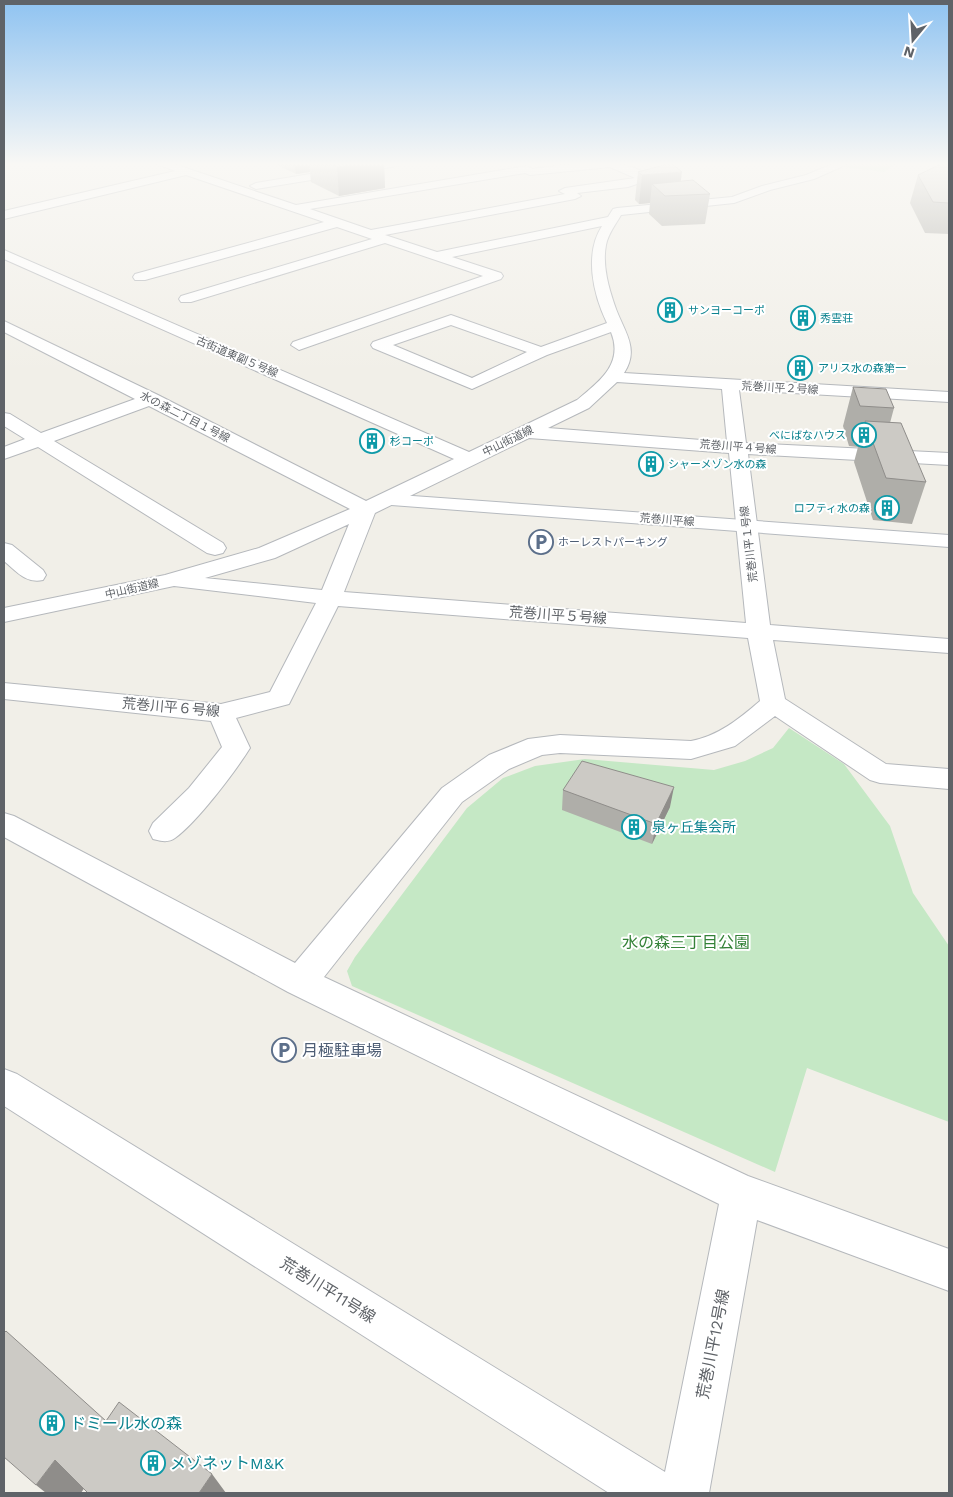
<svg xmlns="http://www.w3.org/2000/svg" width="953" height="1497" font-family="'Work Sans','Noto Sans JP',sans-serif">
  <style>
    .green { fill: #c5e8c5 }
    .lines { fill: none; stroke-linecap: round; stroke-linejoin: round }
    .street-casing { stroke: #b5b8bc; stroke-width: 2 }
    .secondary-casing { stroke: #b6babf; stroke-width: 2 }
    .street { fill: #fff; fill-rule: evenodd }
    .secondary { fill: #fff; fill-rule: evenodd }
    .wall { fill: #afaea9 }
    .shaded-wall { fill: #8f8d8a }
    .building { fill: #cccac5; stroke: #8f8d8a }
    .labels { text-anchor: middle; dominant-baseline: central; stroke-width: 4; stroke-linejoin: round; paint-order: stroke }
    .far-culture-label { font-size: 11px; fill: #0d838f; stroke: #fff; text-anchor: start }
    .far-street-label { font-size: 11px; fill: #5f6368; stroke: #fff }
    .far-service-label { font-size: 11px; fill: #4e5e75; stroke: #fff; text-anchor: start }
    .street-label { font-size: 14px; fill: #5f6368; stroke: #fff }
    .culture-label { font-size: 14px; fill: #0d838f; stroke: #fff; text-anchor: start }
    .near-park-label { font-size: 16px; fill: #348238; stroke: #fff }
    .near-service-label { font-size: 16px; fill: #4e5e75; stroke: #fff; text-anchor: start }
    .near-street-label { font-size: 16px; fill: #5f6368; stroke: #fff }
    .near-culture-label { font-size: 16px; fill: #0d838f; stroke: #fff; text-anchor: start }
  </style>
  <rect width="100%" height="100%" fill="#f1efe8"/>
  <path class="green" d="M 853,163 L 897,163 L 884,172 L 844,167 Z
    M 789,728 L 844,764 L 890,826 L 913,893 L 949,946 L 949,1122 L 807,1068 L 775,1172 L 352,986 L 347,971 L 355,957 L 467,808 L 503,778 L 535,766 L 585,759 L 714,770 L 745,761 L 773,748 Z"/>
  <g class="lines">
    <defs>
      <path id="street" d="M 155,163 L 171,163 L 296,205 L 527,166 L 532,169 C 564,165 627,153 652,179 L 628,187 L 577,193 L 581,196 L 575,199 L 385,235 L 437,252 L 608,217 L 613,209 L 617,208 L 732,197 L 762,186 L 806,175 L 835,163 L 850,163 L 814,179 L 770,190 L 734,203 L 621,215 C 616,224 608,234 606,245 C 602,266 609,289 616,309 C 624,331 640,349 624,373 L 949,392 L 949,402 L 739,390 L 746,443 L 949,453 L 949,465 L 748,454 L 770,625 L 949,639 L 949,653 L 773,640 L 785,699 L 886,764 L 949,769 L 949,789 L 880,783 L 870,780 L 775,716 L 735,746 L 691,759 L 560,753 L 542,755 L 509,769 L 462,802 L 324,977 L 748,1176 L 949,1249 L 949,1291 L 757,1220 L 709,1493 L 609,1493 L 4,1106 L 4,1069 L 17,1074 L 665,1472 L 719,1204 L 288,992 L 4,837 L 4,813 L 14,816 L 295,963 L 442,788 L 489,755 L 528,739 L 560,735 L 691,741 C 718,736 739,719 760,701 L 748,638 L 338,606 L 289,704 L 236,718 L 250,748 C 235,772 197,822 175,838 C 168,843 161,841 153,839 L 149,831 L 153,823 L 189,788 L 222,747 L 211,721 L 4,699 L 4,683 L 221,704 L 270,692 L 316,603 L 174,586 L 4,622 L 4,608 L 165,575 L 259,548 L 350,509 L 149,406 L 54,441 L 223,543 L 226,548 L 223,553 L 215,555 L 207,553 L 38,447 L 4,459 L 4,447 L 25,439 L 4,426 L 4,413 L 10,414 L 41,433 L 135,399 L 4,332 L 4,321 L 158,395 L 366,501 L 454,459 L 4,259 L 4,250 L 469,452 L 577,400 C 599,382 624,364 611,332 L 547,355 L 472,389 L 373,348 L 371,345 L 373,342 L 451,315 L 541,347 L 607,323 C 593,294 584,254 602,226 L 452,257 L 501,273 L 503,276 L 501,279 L 299,350 L 291,345 L 293,342 L 483,276 L 385,243 L 191,302 L 181,302 L 179,299 L 181,296 L 372,239 L 337,227 L 145,280 L 135,280 L 133,277 L 135,274 L 324,222 L 186,175 L 4,219 L 4,211 L 175,171 ZM 610,167 L 635,178 L 565,188 L 559,191 L 565,194 L 371,230 L 310,209 L 525,173 L 530,175 ZM 451,325 L 527,352 L 472,378 L 393,345 ZM 617,382 L 722,389 L 727,442 L 548,428 L 589,408 ZM 529,438 L 729,453 L 746,623 L 344,592 L 375,513 ZM 349,524 L 322,590 L 205,578 L 275,558 Z
        M 376,163 L 402,163 L 397,166 L 256,189 L 250,186 L 256,183 Z
        M 4,543 L 12,545 L 43,570 L 46,575 L 43,580 C 26,584 16,571 4,561 Z"/>
      <path id="secondary" d="M 385,494 L 949,535 L 949,547 L 378,504 L 375,500 L 378,496 Z"/>
    </defs>
    <use href="#street" class="street-casing"/>
    <use href="#secondary" class="secondary-casing"/>
    <use href="#street" class="street"/>
    <use href="#secondary" class="secondary"/>
  </g>
  <path class="wall" d="M 273,163 L 384,163 L 385,188 L 339,196 L 311,182 L 310,172 L 296,174 Z
    M 949,163 L 949,234 L 925,233 L 910,203 L 918,175 Z
    M 638,172 L 681,182 L 710,194 L 705,224 L 662,226 L 649,214 L 650,203 L 639,204 L 635,200 Z
    M 853,387 L 894,408 L 890,423 L 926,482 L 912,524 L 873,520 L 854,462 L 858,447 L 849,446 L 843,426 Z
    M 563,790 L 670,807 L 652,844 L 562,810 Z"/>
  <path class="shaded-wall" d="M 294,163 L 309,163 L 310,172 L 296,174 Z
    M 364,163 L 384,163 L 385,188 L 339,196 L 337,167 Z
    M 682,172 L 679,195 L 652,184 L 650,203 L 639,204 L 642,175 Z
    M 674,787 L 670,807 L 652,844 L 656,824 Z
    M 55,1460 L 85,1487 L 81,1493 L 46,1493 L 36,1485 Z
    M 212,1474 L 226,1493 L 199,1493 Z"/>
  <path class="building" d="M 328,163 L 364,163 L 337,167 Z
    M 671,163 L 682,172 L 642,175 L 638,172 Z
    M 943,163 L 949,163 L 949,203 L 933,202 L 918,175 Z
    M 693,180 L 710,194 L 665,196 L 652,184 Z
    M 853,387 L 886,389 L 894,408 L 860,406 Z
    M 865,421 L 901,423 L 926,482 L 886,478 Z
    M 582,761 L 674,787 L 656,824 L 563,790 Z
    M 6,1331 L 106,1421 L 119,1402 L 212,1474 L 199,1493 L 88,1493 L 55,1460 L 36,1485 L 4,1457 L 4,1333 Z"/>
  <linearGradient id="sky" x2="0" y2="1"><stop stop-color="#8fc3f1"/><stop offset="0.44" stop-color="#f9f8f5"/><stop offset="1" stop-color="#f9f8f5" stop-opacity="0"/></linearGradient>
  <rect width="953" height="373" fill="url(#sky)"/>
  <defs>
    <symbol id="building-ring" viewBox="-11 -11 22 22"><circle r="9.5" fill="#fff" stroke="#0f9aa8" stroke-width="1.5"/><path d="M-4-6H4V6H1V3H-1V6H-4ZM-2.5-4.3h1.7v1.8h-1.7ZM.8-4.3h1.7v1.8H.8ZM-2.5-1h1.7V.8h-1.7ZM.8-1h1.7V.8H.8Z" fill="#0f9aa8"/></symbol>
    <symbol id="parking-ring" viewBox="-11 -11 22 22"><circle r="9.5" fill="#fff" stroke="#5c6f8a" stroke-width="1.5"/><path d="M-3.5-5.5H1a3.5 3.5 0 0 1 0 7H-1V5.5H-3.5ZM-1-3.4V-.6H.8a1.4 1.4 0 0 0 0-2.8Z" fill="#5c6f8a"/></symbol>
  </defs>
  <g fill-rule="evenodd">
    <use href="#building-ring" x="656" y="296" width="28" height="28"/>
    <use href="#building-ring" x="789" y="304" width="28" height="28"/>
    <use href="#building-ring" x="786" y="354" width="28" height="28"/>
    <use href="#building-ring" x="850" y="421" width="28" height="28"/>
    <use href="#building-ring" x="358" y="427" width="28" height="28"/>
    <use href="#building-ring" x="637" y="450" width="28" height="28"/>
    <use href="#building-ring" x="873" y="494" width="28" height="28"/>
    <use href="#parking-ring" x="527" y="528" width="28" height="28"/>
    <use href="#building-ring" x="620" y="813" width="28" height="28"/>
    <use href="#parking-ring" x="270" y="1036" width="28" height="28"/>
    <use href="#building-ring" x="38" y="1409" width="28" height="28"/>
    <use href="#building-ring" x="139" y="1449" width="28" height="28"/>
  </g>
  <g class="labels">
    <g class="far-culture-label">
      <text x="688" y="310">サンヨーコーポ</text>
      <text x="820" y="318">秀雲荘</text>
      <text x="818" y="368">アリス水の森第一</text>
      <text x="846" y="435" text-anchor="end">べにばなハウス</text>
      <text x="390" y="441">杉コーポ</text>
      <text x="668" y="464">シャーメゾン水の森</text>
      <text x="870" y="508" text-anchor="end">ロフティ水の森</text>
    </g>
    <g class="far-street-label">
      <text transform="translate(237 357) rotate(23)">古街道東副５号線</text>
      <text transform="translate(780 388) rotate(3)">荒巻川平２号線</text>
      <text transform="translate(185 417) rotate(27)">水の森二丁目１号線</text>
      <text transform="translate(508 441) rotate(-26)">中山街道線</text>
      <text transform="translate(738 447) rotate(4)">荒巻川平４号線</text>
      <text transform="translate(667 520) rotate(4)">荒巻川平線</text>
      <text transform="translate(749 544) rotate(-97)">荒巻川平１号線</text>
      <text transform="translate(132 589) rotate(-13)">中山街道線</text>
    </g>
    <g class="far-service-label">
      <text x="558" y="542">ホーレストパーキング</text>
    </g>
    <g class="street-label">
      <text transform="translate(558 615) rotate(4)">荒巻川平５号線</text>
      <text transform="translate(171 707) rotate(5)">荒巻川平６号線</text>
    </g>
    <g class="culture-label">
      <text x="652" y="827">泉ヶ丘集会所</text>
    </g>
    <g class="near-park-label">
      <text x="686" y="942">水の森三丁目公園</text>
    </g>
    <g class="near-service-label">
      <text x="302" y="1050">月極駐車場</text>
    </g>
    <g class="near-street-label">
      <text transform="translate(328 1290) rotate(32)">荒巻川平11号線</text>
      <text transform="translate(713 1344) rotate(-79)">荒巻川平12号線</text>
    </g>
    <g class="near-culture-label">
      <text x="70" y="1423">ドミール水の森</text>
      <text x="170" y="1463">メゾネットM&amp;K</text>
    </g>
  </g>
  <rect width="953" height="1497" fill="none" stroke="#5f6368" stroke-width="10"/>
  <g transform="translate(913 40) rotate(198)" stroke="#ffffff" stroke-width="4" paint-order="stroke">
  <path d="M0-4L9 19L0 12L-9 19Z" fill="#5f6368"/>
  <text y="-8" font-size="14" font-weight="bold" text-anchor="middle" fill="#5f6368">N</text>
  </g>
</svg>
